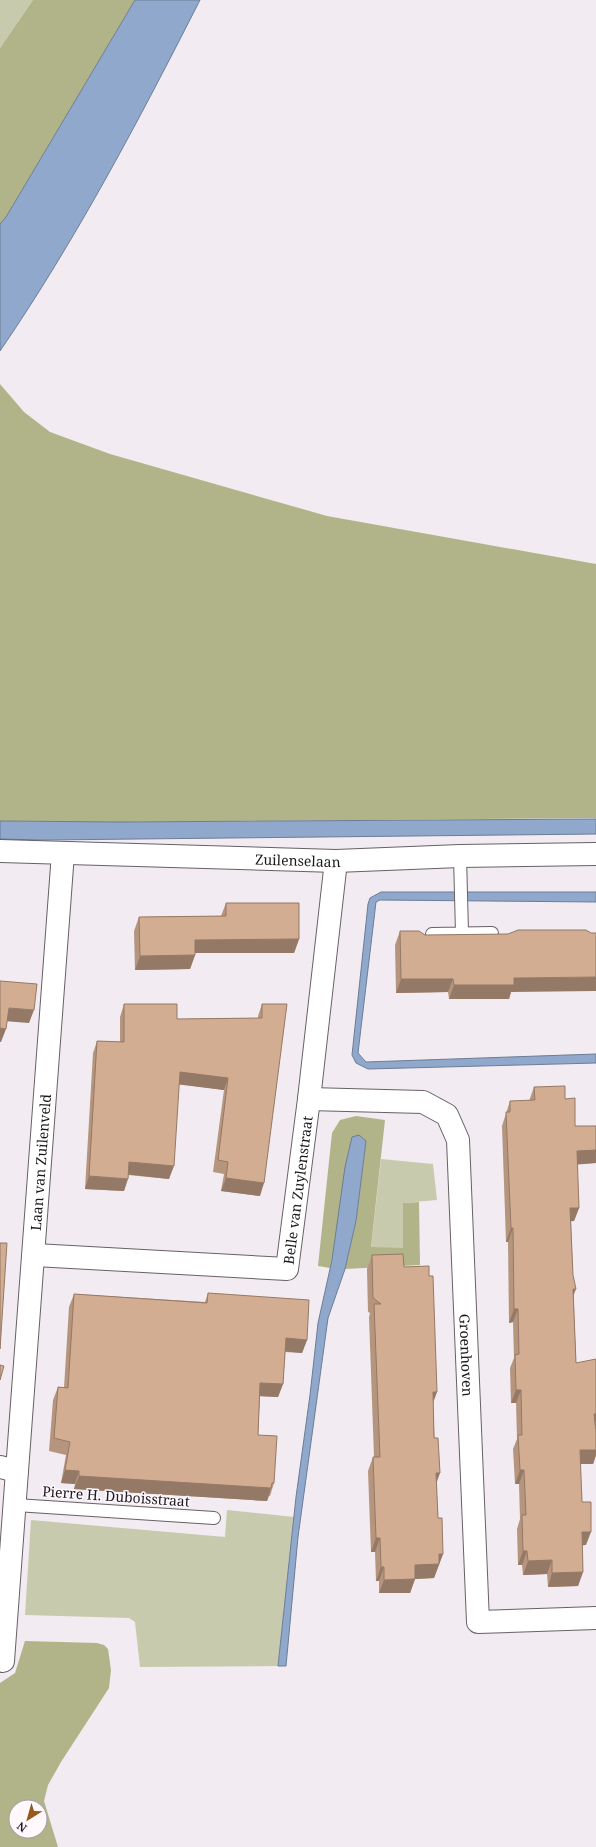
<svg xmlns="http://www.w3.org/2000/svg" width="596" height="1847" font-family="'Noto Serif',serif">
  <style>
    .green { fill: #c8caae }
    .forest { fill: #b1b489; fill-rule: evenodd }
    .water { fill: #8fa8cb; stroke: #6c7d96 }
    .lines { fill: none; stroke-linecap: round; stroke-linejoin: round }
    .lane-casing { stroke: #676166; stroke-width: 14 }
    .street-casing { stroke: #676166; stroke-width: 24 }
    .secondary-casing { stroke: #676166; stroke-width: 24 }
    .lane { stroke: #fff; stroke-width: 12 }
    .street { stroke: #fff; stroke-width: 22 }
    .secondary { stroke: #fff; stroke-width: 22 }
    .wall { fill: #b5957d }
    .shaded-wall { fill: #947966 }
    .building { fill: #d3ad91; stroke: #947966 }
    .labels { text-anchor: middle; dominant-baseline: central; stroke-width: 3; stroke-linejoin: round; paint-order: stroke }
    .street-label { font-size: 14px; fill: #1c191c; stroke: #fff9fe }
  </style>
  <rect width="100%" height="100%" fill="#f2ebf1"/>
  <path class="green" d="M 0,0 L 33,0 L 0,48 Z
    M 381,1159 L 433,1164 L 437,1200 L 403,1203 L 403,1248 L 371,1248 Z
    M 227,1510 L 294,1517 L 278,1666 L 140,1667 L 135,1622 L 129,1618 L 25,1615 L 31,1520 L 225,1537 Z"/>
  <path class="forest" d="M 33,0 L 135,0 L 6,217 L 0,224 L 0,48 Z
    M 0,384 L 24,412 L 50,432 L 110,454 L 327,516 L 596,564 L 596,818 L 121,822 L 0,821 Z
    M 356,1116 L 385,1120 L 371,1247 L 403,1248 L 403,1203 L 419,1202 L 420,1265 L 345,1269 L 356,1221 L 366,1141 L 359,1135 L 330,1268 L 318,1266 L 332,1133 L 340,1120 Z
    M 25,1641 L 97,1643 L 104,1645 L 108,1649 L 111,1670 L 109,1688 L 61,1762 L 48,1785 L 44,1801 L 58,1847 L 0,1847 L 0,1683 L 15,1673 ZM 16,1807 L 40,1807 L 40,1831 L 16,1831 Z"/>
  <path class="water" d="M 135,0 L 200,0 C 139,120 76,240 0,351 L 0,224 L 6,217 Z
    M 596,819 L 596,834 L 45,840 L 0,839 L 0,821 L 121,822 Z
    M 381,892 L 596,892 L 596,902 L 380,900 L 376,902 L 358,1053 L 366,1062 L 596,1054 L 596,1063 L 368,1069 L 356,1063 L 352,1055 L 368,904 L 370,898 Z
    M 359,1135 L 366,1141 L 356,1221 L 345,1269 L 328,1318 L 298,1537 L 286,1666 L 278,1666 L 296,1497 L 310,1395 L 318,1323 L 332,1260 L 345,1167 L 352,1137 Z"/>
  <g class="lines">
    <defs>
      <path id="lane" d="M 460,856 L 462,933
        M 432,934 L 492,933
        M 16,1505 L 214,1518"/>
      <g id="street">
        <path id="s1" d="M 309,1099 L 423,1102 L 447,1115 L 458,1140 L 478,1622 L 596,1618"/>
        <path id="s2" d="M 35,1255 L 287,1269 L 309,1099 L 336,861"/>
        <path id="s3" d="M 0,1467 L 17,1471 L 63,853"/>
        <path d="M 3,1661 L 17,1471"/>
      </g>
      <g id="secondary">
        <path id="s4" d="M 0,851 L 336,861 L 460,856 L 596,854"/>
      </g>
    </defs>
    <use href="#lane" class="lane-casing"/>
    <use href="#street" class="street-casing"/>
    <use href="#secondary" class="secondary-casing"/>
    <use href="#lane" class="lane"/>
    <use href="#street" class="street"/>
    <use href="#secondary" class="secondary"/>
  </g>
  <path class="wall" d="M 226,903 L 299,939 L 294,953 L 195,953 L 195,955 L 190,969 L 135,970 L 134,931 L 139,917 L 221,916 Z
    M 400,931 L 425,935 L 508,934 L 511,992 L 509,999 L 449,999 L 448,992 L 396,993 L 395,945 Z
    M 124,1004 L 177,1019 L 258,1018 L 258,1016 L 262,1004 L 260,1196 L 221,1191 L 224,1174 L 213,1172 L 224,1090 L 179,1084 L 169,1179 L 128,1175 L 124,1191 L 85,1189 L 93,1053 L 97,1041 L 120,1042 L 120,1017 Z
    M 534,1087 L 565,1099 L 575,1126 L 596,1126 L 596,1163 L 577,1164 L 579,1208 L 574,1221 L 571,1221 L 576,1363 L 595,1426 L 596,1432 L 596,1455 L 593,1464 L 580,1464 L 582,1502 L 586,1545 L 582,1545 L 583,1572 L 578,1586 L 548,1587 L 547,1574 L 523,1575 L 522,1565 L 518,1565 L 517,1529 L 520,1519 L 519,1484 L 515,1484 L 513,1449 L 517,1439 L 516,1403 L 511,1403 L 510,1368 L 514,1358 L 513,1322 L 509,1323 L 508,1242 L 506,1242 L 502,1126 L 510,1101 L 529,1101 Z
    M 372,1255 L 404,1267 L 433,1402 L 438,1518 L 443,1554 L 434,1578 L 415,1579 L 410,1593 L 379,1593 L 379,1581 L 376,1581 L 375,1552 L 371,1552 L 368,1471 L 373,1457 L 374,1457 L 369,1317 L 370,1313 L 368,1312 L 367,1269 Z
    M 208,1293 L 307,1340 L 302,1353 L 285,1352 L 283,1384 L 278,1397 L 260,1396 L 258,1435 L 274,1483 L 270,1496 L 269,1496 L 267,1501 L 74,1489 L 75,1484 L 61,1483 L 66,1455 L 49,1451 L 53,1400 L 58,1387 L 64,1388 L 69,1307 L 74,1294 L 205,1302 Z"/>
  <path class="shaded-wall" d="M 299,939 L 294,953 L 190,953 L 195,940 Z
    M 195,955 L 190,969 L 135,970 L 140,956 Z
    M 596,977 L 596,991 L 511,992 L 509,999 L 449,999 L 454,985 L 514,978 Z
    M 401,979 L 453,979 L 448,992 L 396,993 Z
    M 9,1008 L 34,1010 L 29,1023 L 4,1021 Z
    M 0,1028 L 6,1029 L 1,1042 L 0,1042 Z
    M 180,1072 L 228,1078 L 224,1090 L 175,1084 Z
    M 596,1150 L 596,1163 L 572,1165 L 577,1151 Z
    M 129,1162 L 174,1166 L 169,1179 L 125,1174 Z
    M 89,1176 L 128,1179 L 124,1191 L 85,1189 Z
    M 226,1178 L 264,1183 L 260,1196 L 221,1191 Z
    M 570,1208 L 579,1208 L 574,1221 L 565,1222 Z
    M 511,1228 L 513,1228 L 508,1242 L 506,1242 Z
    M 573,1289 L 576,1289 L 571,1302 Z
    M 514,1309 L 518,1309 L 513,1322 L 509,1323 Z
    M 286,1338 L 307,1340 L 302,1353 L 281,1351 Z
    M 260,1383 L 283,1384 L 278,1397 L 256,1396 Z
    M 516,1390 L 521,1390 L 516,1403 L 511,1403 Z
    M 433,1392 L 437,1392 L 432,1406 Z
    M 594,1414 L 596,1414 L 596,1426 L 589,1428 Z
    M 580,1450 L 596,1450 L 596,1455 L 593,1464 L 575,1464 Z
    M 65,1470 L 79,1471 L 75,1484 L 61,1483 Z
    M 520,1470 L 524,1470 L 519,1484 L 515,1484 Z
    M 436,1473 L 440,1473 L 435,1487 Z
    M 79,1476 L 271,1488 L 267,1501 L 74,1489 Z
    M 582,1532 L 591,1532 L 586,1545 L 577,1546 Z
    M 376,1538 L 380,1538 L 375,1552 L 371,1552 Z
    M 523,1551 L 527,1551 L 522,1565 L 518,1565 Z
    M 439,1554 L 443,1554 L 434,1578 L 415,1579 L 410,1593 L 379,1593 L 384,1580 Z
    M 552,1560 L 547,1574 L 523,1575 L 528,1561 Z
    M 381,1567 L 384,1567 L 379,1581 L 376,1581 Z
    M 583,1572 L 578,1586 L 548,1587 L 552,1573 Z"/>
  <path class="building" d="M 226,903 L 299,903 L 299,939 L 195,940 L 195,955 L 140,956 L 139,917 L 226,916 Z
    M 518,930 L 586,930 L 591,933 L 596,933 L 596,977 L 514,978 L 514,985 L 454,985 L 453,979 L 401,979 L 400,931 L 419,931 L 425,935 L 508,934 Z
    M 0,981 L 37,984 L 34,1010 L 9,1008 L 6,1029 L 0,1028 Z
    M 124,1004 L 177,1004 L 177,1019 L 262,1018 L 262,1004 L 287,1004 L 264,1183 L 226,1178 L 228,1162 L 218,1160 L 228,1078 L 180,1072 L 174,1166 L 129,1162 L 128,1179 L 89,1176 L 97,1041 L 124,1042 Z
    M 565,1086 L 565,1099 L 575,1098 L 575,1126 L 596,1126 L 596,1150 L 577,1151 L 579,1208 L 570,1208 L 573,1275 L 576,1289 L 573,1289 L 576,1363 L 596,1359 L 596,1414 L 594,1414 L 596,1432 L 596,1450 L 580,1450 L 582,1502 L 591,1502 L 591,1532 L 582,1532 L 583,1572 L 552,1573 L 552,1560 L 528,1561 L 527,1551 L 523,1551 L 522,1515 L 526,1515 L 524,1470 L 520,1470 L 518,1435 L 522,1435 L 521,1390 L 516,1390 L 515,1355 L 519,1354 L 518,1309 L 514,1309 L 513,1228 L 511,1228 L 506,1112 L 510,1112 L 510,1101 L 535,1100 L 534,1087 Z
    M 0,1243 L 7,1243 L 0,1349 Z
    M 403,1254 L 404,1267 L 429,1266 L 429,1276 L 433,1276 L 437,1392 L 433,1392 L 434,1438 L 438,1438 L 440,1473 L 436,1473 L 438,1518 L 442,1518 L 443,1554 L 439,1554 L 439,1564 L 415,1565 L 415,1579 L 384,1580 L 384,1567 L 381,1567 L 380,1538 L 376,1538 L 373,1457 L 380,1457 L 374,1304 L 381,1304 L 373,1298 L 372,1255 Z
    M 208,1293 L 309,1300 L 307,1340 L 286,1338 L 283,1384 L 260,1383 L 258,1435 L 277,1436 L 274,1483 L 272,1483 L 271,1488 L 79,1476 L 79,1471 L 65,1470 L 70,1442 L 54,1438 L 58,1387 L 68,1388 L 74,1294 L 207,1303 Z
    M 0,1365 L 4,1366 L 0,1380 Z"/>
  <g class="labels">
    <g class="street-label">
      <text stroke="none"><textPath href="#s4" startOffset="298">Zuilenselaan</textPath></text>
      <text stroke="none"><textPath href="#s3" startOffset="327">Laan van Zuilenveld</textPath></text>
      <text stroke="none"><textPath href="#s2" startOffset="332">Belle van Zuylenstraat</textPath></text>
      <text stroke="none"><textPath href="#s1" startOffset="384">Groenhoven</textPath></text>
      <text transform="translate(116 1496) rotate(4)">Pierre H. Duboisstraat</text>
    </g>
  </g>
  <g transform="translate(28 1819) rotate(217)"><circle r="19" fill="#fff9fe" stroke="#a49fa4"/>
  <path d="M0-3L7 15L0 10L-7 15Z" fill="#97591e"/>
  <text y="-6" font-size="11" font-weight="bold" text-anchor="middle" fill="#1c191c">N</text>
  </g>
</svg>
